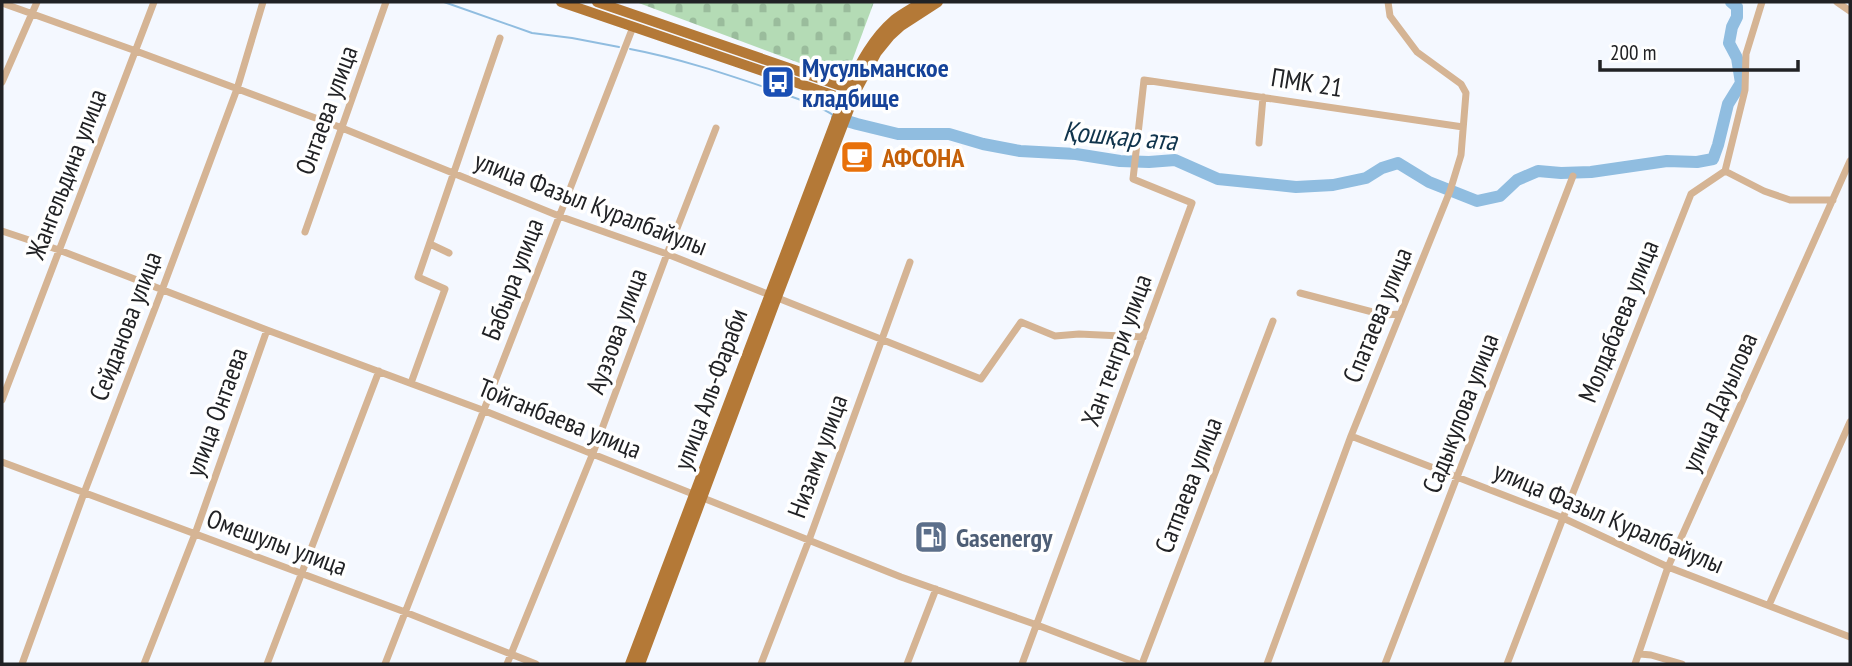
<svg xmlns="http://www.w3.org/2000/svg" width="1852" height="666" font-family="'PT Sans Narrow',sans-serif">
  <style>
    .cemetery { fill: url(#cemetery-stones) }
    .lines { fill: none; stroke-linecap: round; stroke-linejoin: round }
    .stream { stroke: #90bde0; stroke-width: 2 }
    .river { stroke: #90bde0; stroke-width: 12 }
    .street { stroke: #d5b494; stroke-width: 7 }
    .primary { stroke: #b47937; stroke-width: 10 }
    .labels { text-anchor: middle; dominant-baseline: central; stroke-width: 7; stroke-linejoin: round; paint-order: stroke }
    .transit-label { font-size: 26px; font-weight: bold; fill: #164399; stroke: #fff; text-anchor: start }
    .street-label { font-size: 26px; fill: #212225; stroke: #fff }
    .food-label { font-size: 26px; font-weight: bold; fill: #c56008; stroke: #fff; text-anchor: start }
    .service-label { font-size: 26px; font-weight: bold; fill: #4e5e75; stroke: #fff; text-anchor: start }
    .water-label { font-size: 28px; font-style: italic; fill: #10344c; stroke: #fff }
  </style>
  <defs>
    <pattern id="cemetery-stones" width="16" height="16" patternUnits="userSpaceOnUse" patternTransform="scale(1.75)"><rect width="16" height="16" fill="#b4dbb5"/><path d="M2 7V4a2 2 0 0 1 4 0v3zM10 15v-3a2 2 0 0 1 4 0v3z" fill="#9abc9c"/></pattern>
  </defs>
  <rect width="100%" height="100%" fill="#f4f8ff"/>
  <path class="cemetery" d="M 636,2 L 874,2 L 845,80 Z"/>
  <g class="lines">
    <path class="stream" d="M 444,2 L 532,33 L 572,38 L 619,47
      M 630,49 C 678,58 726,74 773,90 C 793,98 815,103 833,115"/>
    <path class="river" d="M 837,118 L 857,124 L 898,134 L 949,134 L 983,144 L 1020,151 L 1076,154 L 1120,161 L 1149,162 L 1175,160 L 1218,179 L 1296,187 L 1333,185 L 1366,178 L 1382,168 L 1398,163 L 1429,182 L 1477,201 L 1500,196 L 1517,180 L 1538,171 L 1561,173 L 1591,172 L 1667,161 L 1697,162 L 1713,159 L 1718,145 L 1728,104 L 1741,83 L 1737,58 L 1729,43 L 1732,27 L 1737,17 L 1737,7 L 1731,2"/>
    <path class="street" d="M 1837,2 L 1850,11
      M 2,3 L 136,51 L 342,128 L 559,216 L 667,254 L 981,379 L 1021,322 L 1055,336 L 1079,334 L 1143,337
      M 2,82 L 37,2
      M 1259,143 L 1263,97
      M 1725,171 L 1764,191 L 1790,200 L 1833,200
      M 2,231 L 59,250 L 267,330 L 485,411 L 901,577 L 1037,625 L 1139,664
      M 305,232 L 386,2
      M 430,244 L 449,253
      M 1300,293 L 1384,315 L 1400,314
      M 411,383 L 445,289 L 418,277 L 500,38
      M 2,400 L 154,2
      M 1351,436 L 1563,518 L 1668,567 L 1850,637
      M 2,462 L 405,612 L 536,664
      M 1769,605 L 1850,422
      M 1640,654 L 1651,655 L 1682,664
      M 22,664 L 84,493 L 162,290 L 237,89 L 263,2
      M 144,664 L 195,534 L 267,330
      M 267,664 L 379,371
      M 385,664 L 633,27
      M 507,664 L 593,453 L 667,254 L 716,128
      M 761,664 L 809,540 L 910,262
      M 907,664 L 936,589
      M 1022,664 L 1192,203 L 1133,179 L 1144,80 L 1463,127
      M 1142,664 L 1273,321
      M 1267,664 L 1351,436 L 1450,191 L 1461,155 L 1466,93 L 1461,84 L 1417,52 L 1390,16 L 1388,2
      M 1385,664 L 1573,176
      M 1507,664 L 1563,518 L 1691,194 L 1725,171 L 1745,90 L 1746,54 L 1762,2
      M 1635,664 L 1668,567 L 1850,161"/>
    <path class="primary" d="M 561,2 L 850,101
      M 597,2 L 853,90
      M 630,664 L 848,88 C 860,63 873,38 894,20 C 903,13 913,8 922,2
      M 640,664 L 777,297 L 856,91 L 877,52 L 890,36 L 901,26 L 938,2"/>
  </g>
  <defs>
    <symbol id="bus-square" viewBox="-11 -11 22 22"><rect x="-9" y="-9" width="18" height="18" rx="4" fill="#1a4fb4" stroke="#fff"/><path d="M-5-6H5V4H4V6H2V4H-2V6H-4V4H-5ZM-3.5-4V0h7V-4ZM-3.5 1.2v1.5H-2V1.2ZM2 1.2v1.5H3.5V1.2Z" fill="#fff"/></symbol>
    <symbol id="cafe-square" viewBox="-11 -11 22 22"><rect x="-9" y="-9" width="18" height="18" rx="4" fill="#e8710a" stroke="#fff"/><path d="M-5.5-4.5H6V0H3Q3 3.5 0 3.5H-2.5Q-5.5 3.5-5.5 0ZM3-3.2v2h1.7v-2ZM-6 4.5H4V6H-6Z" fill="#fff"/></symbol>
    <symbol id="fuel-square" viewBox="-11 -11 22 22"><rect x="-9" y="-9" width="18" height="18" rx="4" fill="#5c6f8a" stroke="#fff"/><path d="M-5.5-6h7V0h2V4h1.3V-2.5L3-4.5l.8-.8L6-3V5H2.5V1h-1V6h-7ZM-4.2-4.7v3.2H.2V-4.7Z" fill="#fff"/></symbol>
  </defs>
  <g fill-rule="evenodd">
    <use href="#bus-square" x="759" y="63" width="38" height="38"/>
    <use href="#cafe-square" x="838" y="138" width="38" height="38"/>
    <use href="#fuel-square" x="912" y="518" width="38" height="38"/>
  </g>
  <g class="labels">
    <g class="transit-label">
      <text x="802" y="67">Мусульманское<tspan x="802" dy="30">кладбище</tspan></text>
    </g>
    <g class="street-label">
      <text transform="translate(1307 82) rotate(9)">ПМК 21</text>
      <text transform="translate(326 110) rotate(-70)">Онтаева улица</text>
      <text transform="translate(66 174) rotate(-69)">Жангельдина улица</text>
      <text transform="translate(591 203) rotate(21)">улица Фазыл Куралбайулы</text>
      <text transform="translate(512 279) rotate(-69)">Бабыра улица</text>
      <text transform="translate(1377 315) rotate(-68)">Спатаева улица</text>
      <text transform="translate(1618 321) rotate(-68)">Молдабаева улица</text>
      <text transform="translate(125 326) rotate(-69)">Сейданова улица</text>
      <text transform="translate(616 331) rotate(-70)">Ауэзова улица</text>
      <text transform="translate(1116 350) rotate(-70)">Хан тенгри улица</text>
      <text transform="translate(710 389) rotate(-70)">улица Аль-Фараби</text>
      <text transform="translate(1719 402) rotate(-66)">улица Дауылова</text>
      <text transform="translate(216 412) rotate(-70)">улица Онтаева</text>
      <text transform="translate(1460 413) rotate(-69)">Садыкулова улица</text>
      <text transform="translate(560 418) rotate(22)">Тойганбаева улица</text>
      <text transform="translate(817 456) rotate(-70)">Низами улица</text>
      <text transform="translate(1188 485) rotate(-69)">Сатпаева улица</text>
      <text transform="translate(1609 517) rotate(23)">улица Фазыл Куралбайулы</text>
      <text transform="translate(277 542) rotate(20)">Омешулы улица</text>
    </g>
    <g class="food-label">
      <text x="882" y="157">АФСОНА</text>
    </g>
    <g class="service-label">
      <text x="956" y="537">Gasenergy</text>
    </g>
    <g class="water-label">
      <text transform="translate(1120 135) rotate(5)">Қошқар ата</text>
    </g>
  </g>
  <rect width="1852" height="666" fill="none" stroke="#212225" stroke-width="7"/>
  <path d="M1600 60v10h198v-10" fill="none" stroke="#212225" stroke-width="3.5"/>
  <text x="1610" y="60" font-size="21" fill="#212225" stroke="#ffffff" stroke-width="5" paint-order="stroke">200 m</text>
</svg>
